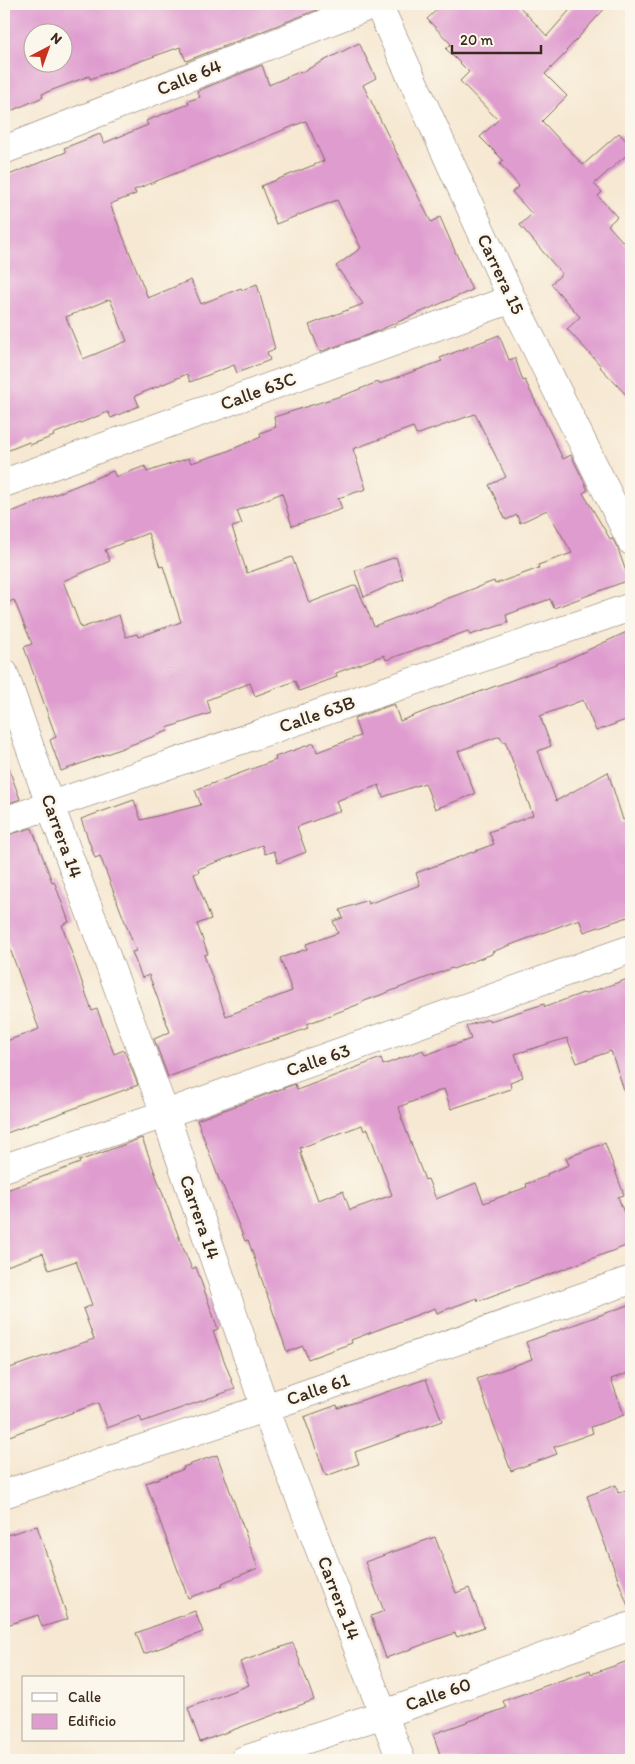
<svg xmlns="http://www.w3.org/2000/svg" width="635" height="1764" font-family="Itim,sans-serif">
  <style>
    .building { fill: #df9ccf; fill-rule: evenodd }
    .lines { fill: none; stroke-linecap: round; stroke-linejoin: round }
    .minor-casing { stroke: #7c6c5d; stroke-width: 29 }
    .minor { stroke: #fff; stroke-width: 28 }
    .labels { text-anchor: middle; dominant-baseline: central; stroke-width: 5; stroke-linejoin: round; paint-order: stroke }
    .street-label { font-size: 19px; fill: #3b2a1e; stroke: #fbf7ec }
  </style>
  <rect width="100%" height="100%" fill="#fbf7ec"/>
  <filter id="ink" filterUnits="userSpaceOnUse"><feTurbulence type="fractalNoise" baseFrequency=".02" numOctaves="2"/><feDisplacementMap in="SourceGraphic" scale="10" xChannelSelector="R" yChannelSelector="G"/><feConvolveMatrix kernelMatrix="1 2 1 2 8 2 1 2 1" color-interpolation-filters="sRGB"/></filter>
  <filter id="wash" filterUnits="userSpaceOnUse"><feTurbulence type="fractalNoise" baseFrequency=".0096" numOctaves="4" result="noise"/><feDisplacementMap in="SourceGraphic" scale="20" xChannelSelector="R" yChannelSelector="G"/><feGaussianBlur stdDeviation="1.12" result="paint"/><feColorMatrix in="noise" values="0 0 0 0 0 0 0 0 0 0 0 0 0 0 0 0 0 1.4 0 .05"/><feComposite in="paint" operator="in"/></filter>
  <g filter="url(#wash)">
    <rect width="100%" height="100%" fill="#f6e8d2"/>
    <g id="blocks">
      <path class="building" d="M 4,4 L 332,4 L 186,61 L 180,47 L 90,79 L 89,76 L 42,94 L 43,97 L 4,114 ZM 32,32 L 62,32 L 62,62 L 32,62 Z
        M 443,4 L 517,4 L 547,36 L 575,4 L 609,4 L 566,51 L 567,52 L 545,74 L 567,96 L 542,121 L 583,165 L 619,133 L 631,146 L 631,151 L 594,184 L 602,192 L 598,196 L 617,217 L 608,225 L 631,251 L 631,400 L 600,367 L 601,366 L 567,329 L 580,317 L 551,284 L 562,274 L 520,225 L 532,214 L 512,192 L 519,186 L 500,164 L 503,160 L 480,137 L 498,120 L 460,81 L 469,72 L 446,49 L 451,44 L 427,19 Z
        M 359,43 L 376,78 L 363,85 L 431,222 L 440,217 L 472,290 L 368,335 L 320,352 L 309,325 L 363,304 L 336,266 L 361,248 L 337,200 L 276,224 L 261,186 L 324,161 L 306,121 L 134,190 L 136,194 L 110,204 L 148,298 L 191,280 L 201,304 L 241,288 L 242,290 L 257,284 L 275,349 L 267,352 L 270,360 L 237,373 L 234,365 L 190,382 L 187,374 L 135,396 L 139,406 L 111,418 L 108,412 L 53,434 L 54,436 L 30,445 L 29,442 L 4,452 L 4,177 L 66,152 L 64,148 L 100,134 L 104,143 L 148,125 L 146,121 L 189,104 L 188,101 L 200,97 L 197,91 L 262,65 L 269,85 L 299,72 L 300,73 ZM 110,299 L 127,341 L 83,359 L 66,317 Z
        M 499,335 L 509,360 L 515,358 L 523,381 L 525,380 L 563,459 L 571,455 L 588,490 L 583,493 L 610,539 L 612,538 L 618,549 L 629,580 L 554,608 L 550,599 L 506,615 L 508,623 L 470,635 L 468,631 L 386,660 L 384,655 L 336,673 L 337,677 L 299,691 L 295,681 L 255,696 L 250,683 L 207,700 L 211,713 L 167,728 L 168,731 L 61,771 L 50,740 L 56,737 L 24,647 L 32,644 L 14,600 L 4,604 L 4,515 L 113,471 L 116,477 L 145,466 L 147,472 L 189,458 L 191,463 L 223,453 L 261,437 L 260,433 L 276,427 L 274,417 L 347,394 L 378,382 L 379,384 L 442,361 L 440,358 ZM 475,414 L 506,477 L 489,485 L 506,520 L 517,515 L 520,523 L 547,510 L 572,553 L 538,565 L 539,568 L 495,584 L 494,581 L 374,626 L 356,585 L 309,603 L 292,557 L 247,573 L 232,527 L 242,524 L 237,511 L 282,493 L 292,526 L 342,509 L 338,498 L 366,489 L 353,449 L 413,427 L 416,435 ZM 148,533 L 160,567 L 163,566 L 181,622 L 138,637 L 137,634 L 126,637 L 119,615 L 81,628 L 63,581 L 110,561 L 105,550 Z
        M 396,557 L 403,579 L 364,597 L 355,571 Z
        M 631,630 L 631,718 L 596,731 L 583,700 L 540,716 L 551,746 L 538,751 L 556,801 L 608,772 L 623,820 L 631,818 L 631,916 L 584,932 L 579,919 L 492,952 L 492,954 L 453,969 L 452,968 L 362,1002 L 362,1003 L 307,1024 L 308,1028 L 286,1036 L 244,1049 L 168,1077 L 154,1039 L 170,1032 L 149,975 L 142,978 L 132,952 L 136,951 L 100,856 L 95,858 L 81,819 L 134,800 L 141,820 L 201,805 L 195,790 L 276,760 L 275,757 L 314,743 L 317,752 L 360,736 L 354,718 L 394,704 L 400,721 L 446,703 L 474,693 L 474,694 L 564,661 ZM 500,736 L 503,742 L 505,741 L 533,815 L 489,832 L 494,844 L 416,873 L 420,885 L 368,904 L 367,900 L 340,910 L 343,918 L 333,921 L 338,933 L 306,944 L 307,949 L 280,958 L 292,991 L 226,1016 L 204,955 L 208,954 L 197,924 L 211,919 L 194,874 L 199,872 L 198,869 L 262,845 L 265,854 L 274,851 L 278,863 L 306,852 L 297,827 L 340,811 L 336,801 L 379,785 L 383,797 L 425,783 L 435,809 L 475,794 L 458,751 Z
        M 4,761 L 6,761 L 20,799 L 4,805 Z
        M 32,828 L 52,882 L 54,881 L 69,922 L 62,925 L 92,1011 L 97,1009 L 114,1054 L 124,1050 L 138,1085 L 4,1134 L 4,1042 L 39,1029 L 4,932 L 4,836 Z
        M 631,978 L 631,1098 L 627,1099 L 611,1051 L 577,1063 L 567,1038 L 515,1054 L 523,1077 L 510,1082 L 511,1089 L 451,1109 L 444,1089 L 399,1107 L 402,1117 L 401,1117 L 425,1180 L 428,1179 L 436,1199 L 476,1183 L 484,1203 L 527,1187 L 526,1184 L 547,1176 L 547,1174 L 569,1165 L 566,1158 L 605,1143 L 624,1195 L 618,1197 L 631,1231 L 631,1244 L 478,1301 L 477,1298 L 437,1313 L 435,1308 L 351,1340 L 352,1343 L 308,1359 L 303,1346 L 287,1352 L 248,1240 L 245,1241 L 221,1181 L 220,1182 L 197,1120 L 295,1084 L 297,1090 L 381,1058 L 383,1065 L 423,1050 L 425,1055 L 471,1039 L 466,1026 L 489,1019 L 490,1021 L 544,1004 L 545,1007 L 583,993 L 584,994 ZM 362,1125 L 364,1131 L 368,1129 L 392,1195 L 350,1210 L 343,1191 L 318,1200 L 300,1152 L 302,1152 L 300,1148 Z
        M 142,1138 L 181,1243 L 192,1269 L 196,1267 L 218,1329 L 213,1331 L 235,1389 L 142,1422 L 140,1416 L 107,1428 L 98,1403 L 4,1438 L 4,1370 L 94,1339 L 83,1309 L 92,1305 L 76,1261 L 49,1270 L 43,1253 L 4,1267 L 4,1191 L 80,1163 L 79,1161 Z
        M 631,1304 L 631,1372 L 611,1379 L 624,1415 L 591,1427 L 593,1433 L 554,1447 L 557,1454 L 511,1471 L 477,1379 L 532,1359 L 526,1342 Z
        M 426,1379 L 442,1421 L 355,1452 L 359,1464 L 326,1476 L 304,1417 L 337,1405 L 338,1408 Z
        M 217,1455 L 258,1568 L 222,1583 L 223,1586 L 188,1598 L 146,1483 L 184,1469 L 183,1467 Z
        M 616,1485 L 618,1493 L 631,1488 L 631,1609 L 629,1609 L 587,1496 Z
        M 37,1526 L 68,1619 L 42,1627 L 38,1615 L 4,1626 L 4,1536 Z
        M 435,1537 L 456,1593 L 469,1588 L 484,1627 L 457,1637 L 455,1633 L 386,1658 L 371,1616 L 384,1611 L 365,1562 Z
        M 195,1611 L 203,1632 L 144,1654 L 136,1633 Z
        M 293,1643 L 314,1700 L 200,1742 L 188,1708 L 249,1685 L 240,1662 Z
        M 631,1660 L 631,1760 L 442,1760 L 433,1734 L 506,1708 L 503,1701 L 590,1670 L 591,1674 Z"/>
    </g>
  </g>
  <g filter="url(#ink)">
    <use href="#blocks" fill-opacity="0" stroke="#7c6c5d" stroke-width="1"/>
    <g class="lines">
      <defs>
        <path id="minor" d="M 378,4 L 512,299 L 631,541
          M 4,150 L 374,4
          M 4,483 L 512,299
          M 4,673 L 50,805 L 165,1114 L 265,1408 L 401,1760
          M 4,821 L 631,607
          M 4,1168 L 165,1114 L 631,949
          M 4,1494 L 265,1408 L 631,1280
          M 244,1760 L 384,1714 L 631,1626"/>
      </defs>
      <use href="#minor" class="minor-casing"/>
      <use href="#minor" class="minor"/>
    </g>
  </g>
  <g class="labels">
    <g class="street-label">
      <text transform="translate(189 77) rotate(-22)">Calle 64</text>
      <text transform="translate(501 274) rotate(65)">Carrera 15</text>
      <text transform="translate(258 391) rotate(-20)">Calle 63C</text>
      <text transform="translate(317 714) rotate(-19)">Calle 63B</text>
      <text transform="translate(62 836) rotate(70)">Carrera 14</text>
      <text transform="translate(318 1060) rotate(-19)">Calle 63</text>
      <text transform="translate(200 1217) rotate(71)">Carrera 14</text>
      <text transform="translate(318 1389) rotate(-19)">Calle 61</text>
      <text transform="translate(339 1598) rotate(69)">Carrera 14</text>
      <text transform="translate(438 1694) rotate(-19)">Calle 60</text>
    </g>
  </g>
  <rect width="635" height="1764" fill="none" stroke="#fbf7ec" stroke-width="20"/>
  <rect x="22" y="1676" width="162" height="65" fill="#fbf7ec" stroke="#aea59a"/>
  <rect x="32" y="1693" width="25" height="8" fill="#ffffff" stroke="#aea59a"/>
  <text x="68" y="1702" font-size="15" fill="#3b2a1e">Calle</text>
  <rect x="32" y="1714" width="25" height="15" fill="#df9ccf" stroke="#aea59a"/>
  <text x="68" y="1726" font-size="15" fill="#3b2a1e">Edificio</text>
  <g transform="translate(48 48) rotate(41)"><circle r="24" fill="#fbf7ec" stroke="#aea59a"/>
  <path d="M0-4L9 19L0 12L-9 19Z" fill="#c8321e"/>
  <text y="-8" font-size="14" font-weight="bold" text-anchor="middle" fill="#3b2a1e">N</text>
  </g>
  <path d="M452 45v8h89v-8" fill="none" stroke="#3b2a1e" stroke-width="2.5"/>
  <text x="460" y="45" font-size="15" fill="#3b2a1e" stroke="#fbf7ec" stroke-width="4" paint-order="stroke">20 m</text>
</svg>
